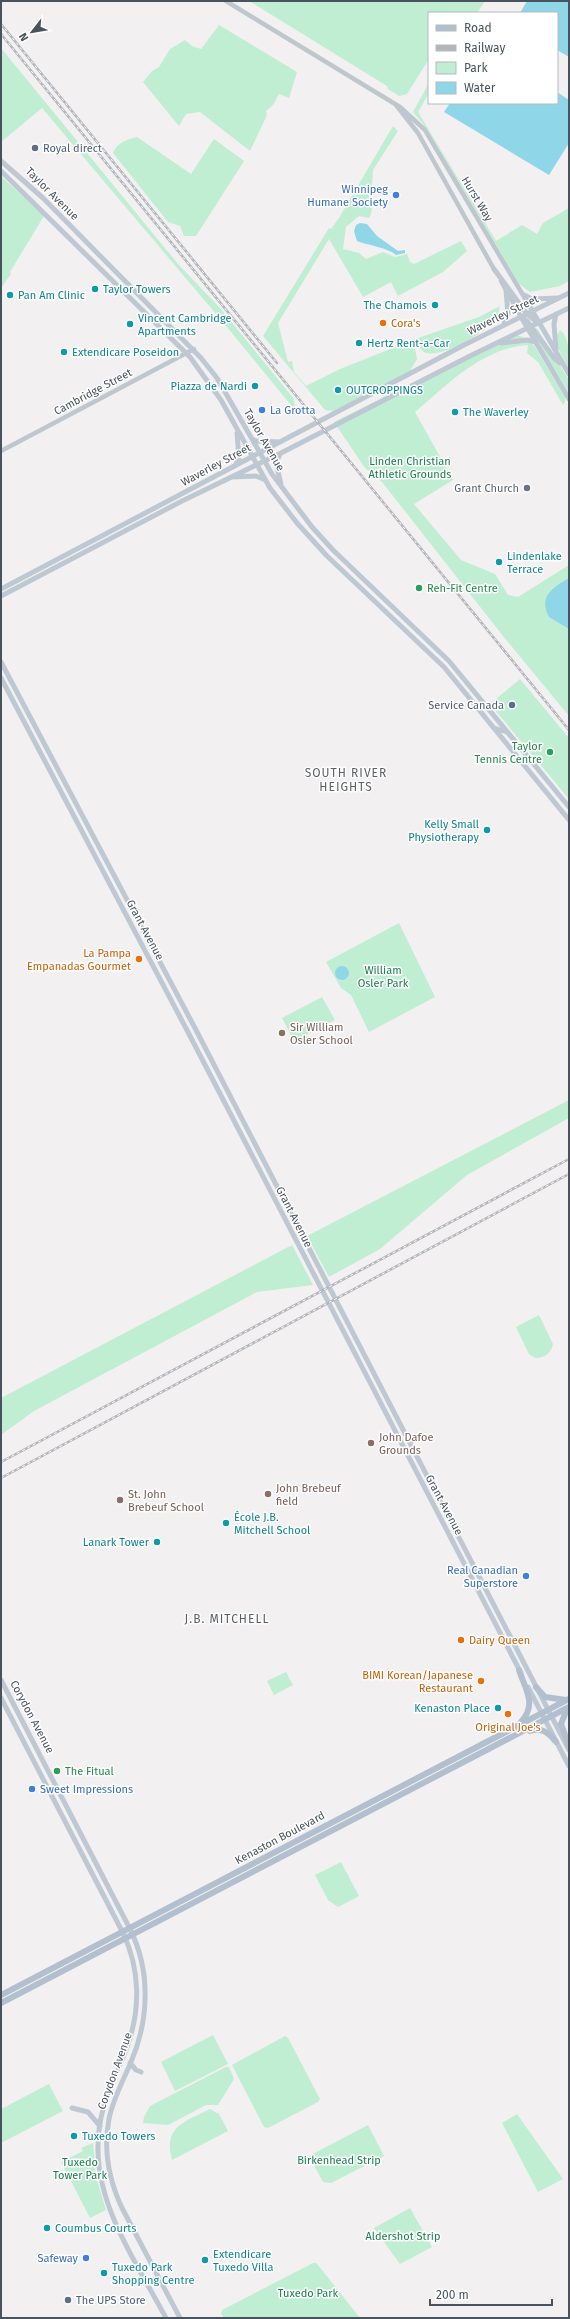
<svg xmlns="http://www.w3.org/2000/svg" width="570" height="2319" font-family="'Fira Sans',sans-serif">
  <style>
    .green { fill: #c0eed2 }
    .water { fill: #8fd6e9 }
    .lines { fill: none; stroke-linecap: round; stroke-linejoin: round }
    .tertiary { stroke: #bec7ce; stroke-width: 4.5 }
    .secondary { stroke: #bec8d3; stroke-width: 5 }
    .primary { stroke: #b1bfce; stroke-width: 6 }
    .rail-casing { stroke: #b2b5ba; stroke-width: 2.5 }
    .rail { stroke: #fff; stroke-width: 1; stroke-dasharray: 3; stroke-linecap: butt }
    .service-dot { fill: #5c6f8a; stroke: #fff; stroke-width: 1.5 }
    .shop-dot { fill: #3f7fe0; stroke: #fff; stroke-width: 1.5 }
    .culture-dot { fill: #0f9aa8; stroke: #fff; stroke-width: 1.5 }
    .food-dot { fill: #e8710a; stroke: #fff; stroke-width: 1.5 }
    .worship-dot { fill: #6b7280; stroke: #fff; stroke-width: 1.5 }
    .leisure-dot { fill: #2e9e5b; stroke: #fff; stroke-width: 1.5 }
    .education-dot { fill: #8d6e63; stroke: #fff; stroke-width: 1.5 }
    .labels { text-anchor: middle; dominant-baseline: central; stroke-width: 3; stroke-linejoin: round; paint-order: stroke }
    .service-label { font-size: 11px; fill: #4e5e75; stroke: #fff; text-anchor: start }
    .shop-label { font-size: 11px; fill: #366cbe; stroke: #fff; text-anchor: end }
    .street-label { font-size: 11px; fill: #48535d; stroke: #fff }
    .culture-label { font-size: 11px; fill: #0d838f; stroke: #fff; text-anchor: start }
    .food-label { font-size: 11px; fill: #c56008; stroke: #fff; text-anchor: start }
    .park-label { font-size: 11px; fill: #1a7d4c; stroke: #fff }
    .worship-label { font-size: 11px; fill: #5b616d; stroke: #fff; text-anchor: end }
    .leisure-label { font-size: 11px; fill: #27864d; stroke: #fff; text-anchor: start }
    .education-label { font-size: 11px; fill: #785e54; stroke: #fff; text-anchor: start }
    .neighbourhood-label { font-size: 12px; letter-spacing: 1px; fill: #5d6065; stroke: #fff }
  </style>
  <rect width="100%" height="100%" fill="#f2f0f0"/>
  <path class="green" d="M 249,1 L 485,1 L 477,13 L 429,13 L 429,59 L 407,94 L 399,96 L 388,89 L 387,86 Z
    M 219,25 L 297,72 L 289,98 L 279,94 L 273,105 L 266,111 L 267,115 L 250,151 L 200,112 L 186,114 L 179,126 L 143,82 L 152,71 L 159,67 L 170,49 L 185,40 L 192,46 L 201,49 Z
    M 1,48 L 178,264 L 220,308 L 294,399 L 295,410 L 227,327 L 42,108 L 1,142 Z
    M 429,83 L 429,93 L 418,112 L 496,241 L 522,225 L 537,234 L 543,223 L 569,208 L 569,281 L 560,286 L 530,292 L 519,284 L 428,130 L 413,112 Z
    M 393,126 L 398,131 L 373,170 L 372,187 L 367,192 C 371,199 374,211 369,218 L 359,216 L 346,227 L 343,249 L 359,253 L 366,259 L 383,252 L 395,257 L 407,254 L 410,262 L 414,264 L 461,241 L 467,251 L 443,272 L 398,296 L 391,282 L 363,297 L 329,239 L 278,323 L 288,362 L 292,361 L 294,372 L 306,386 L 340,369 L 408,342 L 415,349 L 417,359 L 410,371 L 334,411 L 325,410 L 263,336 L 329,228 L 331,229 L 339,218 Z
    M 137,137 L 191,174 L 214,139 L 244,161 L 196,236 L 184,236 L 180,226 L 168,222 L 113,153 C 117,142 127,140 137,137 Z
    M 1,176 L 44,216 L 10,272 L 11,274 L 1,288 Z
    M 500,306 L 498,316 C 495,320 490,321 485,324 C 482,326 481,331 478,334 C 467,342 416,371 418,338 L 479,317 Z
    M 537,328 L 569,380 L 569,393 L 533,334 L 532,331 Z
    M 560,330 C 570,337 569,357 569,369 L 558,348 L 557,336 Z
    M 517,335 L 528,339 L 535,347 L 565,397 L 565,402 L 563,405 L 538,362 L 527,353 L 528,345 C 482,348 448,384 415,412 L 453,480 L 414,504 L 461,560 L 495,574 L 508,595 L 518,597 L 569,565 L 569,716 L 503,636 L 382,482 L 365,468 L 334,422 L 502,338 Z
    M 520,679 L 569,738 L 569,799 L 490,704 Z
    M 399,923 L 435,997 L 369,1032 L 351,995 L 341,988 L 326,962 Z
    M 322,997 L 335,1020 L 294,1041 L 282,1018 Z
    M 569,1100 L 569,1118 L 467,1175 L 380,1249 L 329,1277 L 307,1236 Z
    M 292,1245 L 313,1285 L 257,1292 L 34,1411 L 1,1435 L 1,1398 Z
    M 539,1315 L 553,1344 C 551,1353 545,1358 535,1358 L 529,1354 L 516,1327 Z
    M 286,1672 L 293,1685 L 274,1695 L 267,1681 Z
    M 341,1862 L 359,1896 L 338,1907 L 328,1900 L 315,1875 Z
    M 213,2035 L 228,2064 L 175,2091 L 161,2062 Z
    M 285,2036 L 288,2038 L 320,2099 L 318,2102 L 268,2128 L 264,2127 L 232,2065 Z
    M 226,2067 L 229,2067 L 234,2079 L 218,2105 L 206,2105 L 168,2125 L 143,2123 L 144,2117 L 150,2106 Z
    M 49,2084 L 63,2111 L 1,2143 L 1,2109 Z
    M 210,2109 L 219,2114 L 228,2131 L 172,2160 C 163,2126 185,2122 210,2109 Z
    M 517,2114 L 563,2179 L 538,2192 L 502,2123 Z
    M 368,2125 L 384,2156 L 331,2183 L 323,2182 L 309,2156 Z
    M 93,2143 L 96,2177 L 106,2210 L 90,2218 L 61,2162 L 83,2151 L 81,2148 Z
    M 410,2208 L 432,2247 L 400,2264 L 374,2228 Z
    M 313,2263 L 316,2263 L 322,2270 L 360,2318 L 224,2318 L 221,2313 L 222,2310 Z"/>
  <path class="water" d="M 527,1 L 569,1 L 569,57 L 557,50 L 557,13 L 520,13 Z
    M 557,92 L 569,100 L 569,143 L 549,175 L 444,112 L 450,103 L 557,103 Z
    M 360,223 L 367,224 L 377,236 L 398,251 L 405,250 L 405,253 L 396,255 C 389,248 367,245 357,241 L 354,231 L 356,225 Z
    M 569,578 L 569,629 L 549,617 C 538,597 553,587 569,578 Z
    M335 973a7 7 0 1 1 14 0a7 7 0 1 1-14 0Z"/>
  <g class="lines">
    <path class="tertiary" d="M 226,1 L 400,107 L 425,130 L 533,312
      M 396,105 L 418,133 L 495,271
      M 501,281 L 521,317
      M 1,451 L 194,349
      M 494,728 L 507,732"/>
    <path class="secondary" d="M 1,161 L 43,198 L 201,358 L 217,378 L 272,474 L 312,527 L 333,550 L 449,661 L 569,807
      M 1,171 L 190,357 L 221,400 L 270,488 L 297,523 L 327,556 L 444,667 L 569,820
      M 494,269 L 527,314 L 538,323
      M 524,295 L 532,299 L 558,298
      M 533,312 L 569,374
      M 521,317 L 569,399
      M 522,318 L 527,321 L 554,358 L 560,363
      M 504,324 L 508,314 L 506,290
      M 501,343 L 527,340 L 536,342
      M 556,349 L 554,324 L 556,314
      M 252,439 L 256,441 L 279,442
      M 280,454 L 276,463 L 281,484
      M 236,464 L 239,458 L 237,433
      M 232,477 L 256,476 L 263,479
      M 1,589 L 464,345 L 569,293
      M 1,596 L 182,501 L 281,453 L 470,356 L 569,308
      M 1,662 L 196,1030 L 569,1750
      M 1,678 L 189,1034 L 521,1673
      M 1,1680 L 130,1929 C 151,1971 149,2020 131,2062 C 123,2081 113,2099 109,2119 C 103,2150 109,2180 122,2208 L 180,2318
      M 528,1687 L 569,1766
      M 1,1698 L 123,1933 C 140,1969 141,2009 127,2047 C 113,2085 97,2108 98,2151 C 99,2211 139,2267 166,2318
      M 130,2063 L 136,2070 L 141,2072
      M 72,2108 L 88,2112 L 100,2126"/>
    <path class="primary" d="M 519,1670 C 526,1691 537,1704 521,1722
      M 536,1687 L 545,1697 L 566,1700
      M 567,1709 L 561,1724 L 569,1746
      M 530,1731 C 542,1727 549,1733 556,1742
      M 1,1995 L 569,1699
      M 1,2003 L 569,1707"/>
    <defs>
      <path id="rail" d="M 1,24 L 277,363
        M 1,34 L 569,730
        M 1,1462 L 569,1159
        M 1,1478 L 569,1174"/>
    </defs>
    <use href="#rail" class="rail-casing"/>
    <use href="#rail" class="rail"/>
  </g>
  <g class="service-dot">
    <circle cx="35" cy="148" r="4"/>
    <circle cx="512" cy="705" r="4"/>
    <circle cx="68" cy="2300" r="4"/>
  </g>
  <g class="shop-dot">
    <circle cx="396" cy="195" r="4"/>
    <circle cx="262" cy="410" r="4"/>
    <circle cx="526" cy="1576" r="4"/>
    <circle cx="32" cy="1789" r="4"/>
    <circle cx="86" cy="2258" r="4"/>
  </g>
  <g class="culture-dot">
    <circle cx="95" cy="289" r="4"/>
    <circle cx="10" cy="295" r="4"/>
    <circle cx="435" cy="305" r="4"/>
    <circle cx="130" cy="324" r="4"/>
    <circle cx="359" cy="343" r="4"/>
    <circle cx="64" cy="352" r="4"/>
    <circle cx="255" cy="386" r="4"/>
    <circle cx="338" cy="390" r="4"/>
    <circle cx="455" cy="412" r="4"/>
    <circle cx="499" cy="562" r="4"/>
    <circle cx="487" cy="830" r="4"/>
    <circle cx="226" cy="1523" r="4"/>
    <circle cx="157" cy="1542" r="4"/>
    <circle cx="498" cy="1708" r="4"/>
    <circle cx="74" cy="2136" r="4"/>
    <circle cx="47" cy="2228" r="4"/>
    <circle cx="205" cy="2260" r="4"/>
    <circle cx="104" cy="2273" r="4"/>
  </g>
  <g class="food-dot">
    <circle cx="383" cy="323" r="4"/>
    <circle cx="139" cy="959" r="4"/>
    <circle cx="461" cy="1640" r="4"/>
    <circle cx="481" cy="1681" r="4"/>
    <circle cx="508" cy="1714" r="4"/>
  </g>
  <circle class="worship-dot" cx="527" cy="488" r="4"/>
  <g class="leisure-dot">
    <circle cx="419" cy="588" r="4"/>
    <circle cx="550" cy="752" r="4"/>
    <circle cx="57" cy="1771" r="4"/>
  </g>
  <g class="education-dot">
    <circle cx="282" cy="1033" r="4"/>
    <circle cx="371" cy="1443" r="4"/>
    <circle cx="268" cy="1494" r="4"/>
    <circle cx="120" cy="1500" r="4"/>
  </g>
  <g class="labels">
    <g class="service-label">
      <text x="43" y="148">Royal direct</text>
      <text x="504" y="705" text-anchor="end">Service Canada</text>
      <text x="76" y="2300">The UPS Store</text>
    </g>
    <g class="shop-label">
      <text x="388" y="189">Winnipeg<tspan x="388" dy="13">Humane Society</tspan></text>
      <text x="270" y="410" text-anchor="start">La Grotta</text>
      <text x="518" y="1570">Real Canadian<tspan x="518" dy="13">Superstore</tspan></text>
      <text x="40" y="1789" text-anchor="start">Sweet Impressions</text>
      <text x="78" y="2258">Safeway</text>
    </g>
    <g class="street-label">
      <text transform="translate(52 194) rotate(45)">Taylor Avenue</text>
      <text transform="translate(477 199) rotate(59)">Hurst Way</text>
      <text transform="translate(503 315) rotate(-26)">Waverley Street</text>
      <text transform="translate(93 392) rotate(-28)">Cambridge Street</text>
      <text transform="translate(264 440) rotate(60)">Taylor Avenue</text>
      <text transform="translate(216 465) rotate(-28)">Waverley Street</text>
      <text transform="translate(145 930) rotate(62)">Grant Avenue</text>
      <text transform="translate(294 1217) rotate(63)">Grant Avenue</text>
      <text transform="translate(444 1505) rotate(62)">Grant Avenue</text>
      <text transform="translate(32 1717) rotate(62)">Corydon Avenue</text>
      <text transform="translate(280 1838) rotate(-28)">Kenaston Boulevard</text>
      <text transform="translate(115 2071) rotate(-70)">Corydon Avenue</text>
    </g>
    <g class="culture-label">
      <text x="103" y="289">Taylor Towers</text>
      <text x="18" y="295">Pan Am Clinic</text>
      <text x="427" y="305" text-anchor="end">The Chamois</text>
      <text x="138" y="318">Vincent Cambridge<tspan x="138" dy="13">Apartments</tspan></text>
      <text x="367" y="343">Hertz Rent-a-Car</text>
      <text x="72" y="352">Extendicare Poseidon</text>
      <text x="247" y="386" text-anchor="end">Piazza de Nardi</text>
      <text x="346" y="390">OUTCROPPINGS</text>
      <text x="463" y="412">The Waverley</text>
      <text x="507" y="556">Lindenlake<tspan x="507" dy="13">Terrace</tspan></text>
      <text x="479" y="824" text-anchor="end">Kelly Small<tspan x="479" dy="13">Physiotherapy</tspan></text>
      <text x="234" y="1517">École J.B.<tspan x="234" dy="13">Mitchell School</tspan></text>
      <text x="149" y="1542" text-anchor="end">Lanark Tower</text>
      <text x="490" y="1708" text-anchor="end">Kenaston Place</text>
      <text x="82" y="2136">Tuxedo Towers</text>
      <text x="55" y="2228">Coumbus Courts</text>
      <text x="213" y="2254">Extendicare<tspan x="213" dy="13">Tuxedo Villa</tspan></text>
      <text x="112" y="2267">Tuxedo Park<tspan x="112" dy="13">Shopping Centre</tspan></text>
    </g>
    <g class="food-label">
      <text x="391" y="323">Cora's</text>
      <text x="131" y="953" text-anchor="end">La Pampa<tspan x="131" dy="13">Empanadas Gourmet</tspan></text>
      <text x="469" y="1640">Dairy Queen</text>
      <text x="473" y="1675" text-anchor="end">BIMI Korean/Japanese<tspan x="473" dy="13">Restaurant</tspan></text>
      <text x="508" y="1727" text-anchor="middle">Original Joe's</text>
    </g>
    <g class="park-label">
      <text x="410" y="461">Linden Christian<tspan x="410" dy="13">Athletic Grounds</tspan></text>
      <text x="383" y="970">William<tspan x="383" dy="13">Osler Park</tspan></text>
      <text x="339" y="2160">Birkenhead Strip</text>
      <text x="80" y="2162">Tuxedo<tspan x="80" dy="13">Tower Park</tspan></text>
      <text x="403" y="2236">Aldershot Strip</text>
      <text x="308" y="2293">Tuxedo Park</text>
    </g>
    <g class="worship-label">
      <text x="519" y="488">Grant Church</text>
    </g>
    <g class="leisure-label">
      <text x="427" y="588">Reh-Fit Centre</text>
      <text x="542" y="746" text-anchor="end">Taylor<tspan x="542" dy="13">Tennis Centre</tspan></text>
      <text x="65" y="1771">The Fitual</text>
    </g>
    <g class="education-label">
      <text x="290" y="1027">Sir William<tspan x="290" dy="13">Osler School</tspan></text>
      <text x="379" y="1437">John Dafoe<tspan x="379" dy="13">Grounds</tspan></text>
      <text x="276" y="1488">John Brebeuf<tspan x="276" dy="13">field</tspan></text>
      <text x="128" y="1494">St. John<tspan x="128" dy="13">Brebeuf School</tspan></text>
    </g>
    <g class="neighbourhood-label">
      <text x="346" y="773">SOUTH RIVER<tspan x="346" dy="14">HEIGHTS</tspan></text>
      <text x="227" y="1619">J.B. MITCHELL</text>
    </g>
  </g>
  <rect width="570" height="2319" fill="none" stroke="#48535d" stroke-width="4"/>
  <rect x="428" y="12" width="130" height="92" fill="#ffffff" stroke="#b6babe"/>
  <rect x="436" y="25" width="20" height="6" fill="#b1bfce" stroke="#b6babe"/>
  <text x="464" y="32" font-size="12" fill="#48535d">Road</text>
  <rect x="436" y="45" width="20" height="6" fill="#b2b5ba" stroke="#b6babe"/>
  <text x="464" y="52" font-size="12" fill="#48535d">Railway</text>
  <rect x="436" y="62" width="20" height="12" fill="#c0eed2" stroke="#b6babe"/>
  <text x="464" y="72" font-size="12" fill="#48535d">Park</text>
  <rect x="436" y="82" width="20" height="12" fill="#8fd6e9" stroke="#b6babe"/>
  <text x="464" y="92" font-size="12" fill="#48535d">Water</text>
  <g transform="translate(32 32) rotate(239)" stroke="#ffffff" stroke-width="3" paint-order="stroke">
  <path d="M0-3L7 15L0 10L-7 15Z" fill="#48535d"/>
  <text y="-6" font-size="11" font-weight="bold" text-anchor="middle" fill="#48535d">N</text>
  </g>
  <path d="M430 2299v6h122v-6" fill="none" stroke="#48535d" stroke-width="2"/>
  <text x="436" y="2299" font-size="12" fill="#48535d" stroke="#ffffff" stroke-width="3" paint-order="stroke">200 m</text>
</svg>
